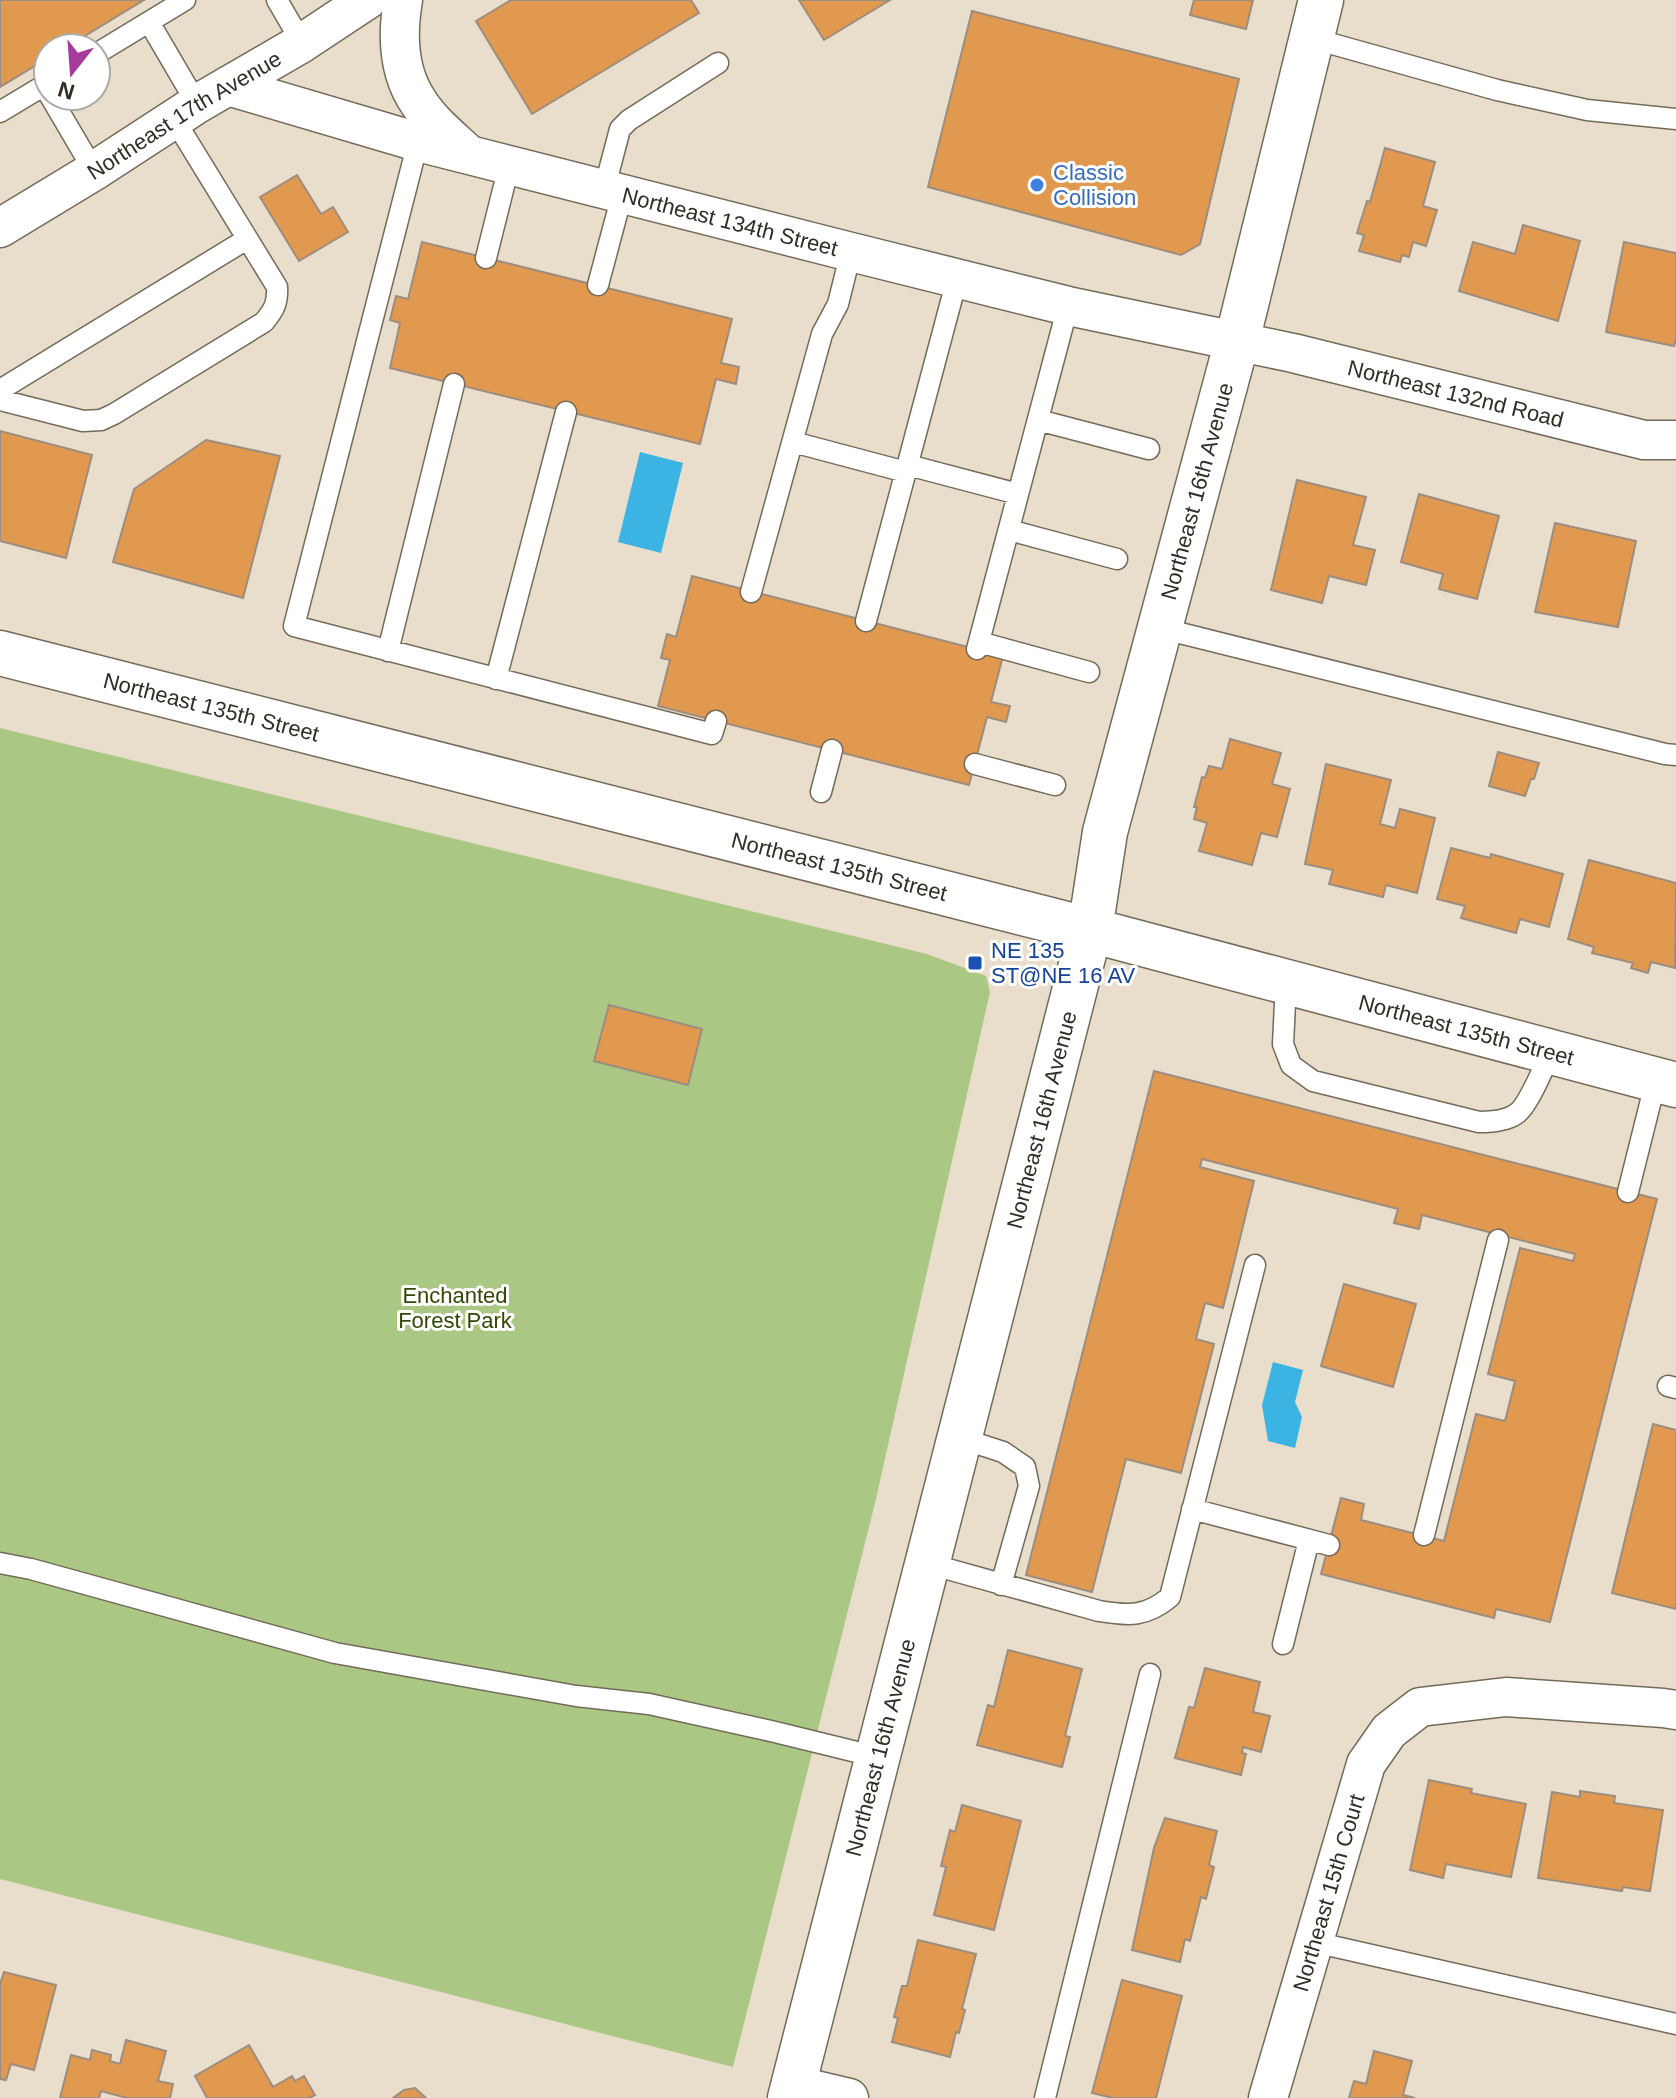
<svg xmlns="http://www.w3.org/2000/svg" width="1676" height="2098" font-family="Helvetica,sans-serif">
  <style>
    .green { fill: #abc784 }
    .water { fill: #3bb4e3 }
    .building { fill: #e19950; stroke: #9d8d7f; stroke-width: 2 }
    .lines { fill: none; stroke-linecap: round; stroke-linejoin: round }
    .lane-casing { stroke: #746a5a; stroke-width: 23 }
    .street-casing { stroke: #746a5a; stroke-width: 41 }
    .secondary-casing { stroke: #746a5a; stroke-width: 47 }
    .lane { stroke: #fff; stroke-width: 20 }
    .street { stroke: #fff; stroke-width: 38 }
    .secondary { stroke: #fff; stroke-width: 44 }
    .shop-dot { fill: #3f7fe0; stroke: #fff; stroke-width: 3 }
    .transit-dot { fill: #1a4fb4; stroke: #fff; stroke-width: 3 }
    .labels { text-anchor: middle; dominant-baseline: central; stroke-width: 6; stroke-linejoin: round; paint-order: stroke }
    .street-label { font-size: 22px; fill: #312d25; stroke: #fff }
    .shop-label { font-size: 22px; fill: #366cbe; stroke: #fff; text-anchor: start }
    .transit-label { font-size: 22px; fill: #164399; stroke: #fff; text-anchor: start }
    .park-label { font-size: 22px; fill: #334803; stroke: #fff }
  </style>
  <rect width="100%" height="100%" fill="#e9decb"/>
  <path class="green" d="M 0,728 L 927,954 L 986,976 L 990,992 L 875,1503 L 733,2067 L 0,1879 Z"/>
  <path class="water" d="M 640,452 L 683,463 L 661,553 L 618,542 Z
    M 1273,1362 L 1303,1370 L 1295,1402 L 1302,1417 L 1295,1448 L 1268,1441 L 1262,1405 Z"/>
  <path class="building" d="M 0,0 L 144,0 L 65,48 L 48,48 L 48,58 L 0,87 Z
    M 511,0 L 691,0 L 699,13 L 532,114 L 476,21 Z
    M 799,0 L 890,0 L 824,40 Z
    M 1194,0 L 1253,0 L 1246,29 L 1190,15 Z
    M 972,11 L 1239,79 L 1200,244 L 1181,255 L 928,187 Z
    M 1385,148 L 1435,162 L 1423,206 L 1437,210 L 1426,246 L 1413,242 L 1409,257 L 1402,255 L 1400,262 L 1359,251 L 1364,235 L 1357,233 L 1367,201 L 1370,202 Z
    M 297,175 L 321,214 L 333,207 L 348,232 L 299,261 L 260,197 Z
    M 1523,225 L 1580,241 L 1558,321 L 1459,291 L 1473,242 L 1515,254 Z
    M 422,242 L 732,319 L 721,363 L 739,367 L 736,384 L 716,379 L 700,444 L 390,368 L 400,323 L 390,320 L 396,296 L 408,299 Z
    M 1624,242 L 1676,253 L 1676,339 L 1674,346 L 1606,332 Z
    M 0,431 L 92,455 L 66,558 L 0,541 Z
    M 206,440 L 280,456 L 243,598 L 113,562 L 134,489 Z
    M 1297,480 L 1366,497 L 1353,545 L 1375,550 L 1366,585 L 1329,576 L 1322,603 L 1271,590 Z
    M 1419,494 L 1499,516 L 1477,599 L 1439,589 L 1443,574 L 1401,562 Z
    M 1555,523 L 1636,541 L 1618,627 L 1535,612 Z
    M 692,576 L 1003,656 L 991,702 L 1010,706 L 1006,722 L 987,717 L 969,785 L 658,706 L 670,660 L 661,658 L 667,634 L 676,637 Z
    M 1230,739 L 1281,753 L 1272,784 L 1290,789 L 1277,837 L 1261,833 L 1252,865 L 1199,851 L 1207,823 L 1194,819 L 1197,807 L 1194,807 L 1202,777 L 1205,778 L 1209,766 L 1222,769 Z
    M 1498,752 L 1539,763 L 1534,779 L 1531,779 L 1525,796 L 1489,786 Z
    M 1326,764 L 1391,780 L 1380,824 L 1395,828 L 1400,809 L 1435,818 L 1417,893 L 1386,885 L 1383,897 L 1329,884 L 1333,870 L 1305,864 Z
    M 1451,848 L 1490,858 L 1491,854 L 1563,874 L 1549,927 L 1520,919 L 1516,933 L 1461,918 L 1465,906 L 1437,899 Z
    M 1589,860 L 1676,883 L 1675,968 L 1651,962 L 1648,973 L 1631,968 L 1633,963 L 1592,953 L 1594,947 L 1568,939 Z
    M 609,1005 L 702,1029 L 688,1085 L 594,1061 Z
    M 1154,1071 L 1657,1199 L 1550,1622 L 1496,1609 L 1494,1618 L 1321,1574 L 1341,1498 L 1364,1504 L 1361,1520 L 1444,1541 L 1476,1414 L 1505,1421 L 1515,1381 L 1488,1374 L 1520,1248 L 1573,1261 L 1575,1254 L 1422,1215 L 1419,1229 L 1394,1223 L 1398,1209 L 1202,1159 L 1200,1167 L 1254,1181 L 1223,1308 L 1205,1303 L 1196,1339 L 1214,1344 L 1181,1473 L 1126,1459 L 1092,1592 L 1026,1575 Z
    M 1344,1284 L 1416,1304 L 1393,1387 L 1321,1366 Z
    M 1653,1424 L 1676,1430 L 1676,1609 L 1612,1593 Z
    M 1008,1650 L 1082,1669 L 1065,1736 L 1070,1737 L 1062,1767 L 977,1745 L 988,1705 L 994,1707 Z
    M 1205,1668 L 1260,1682 L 1253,1712 L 1270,1716 L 1261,1752 L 1243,1747 L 1242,1753 L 1246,1754 L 1241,1775 L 1175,1758 L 1189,1707 L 1194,1708 Z
    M 1429,1780 L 1472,1789 L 1471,1793 L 1526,1804 L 1511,1877 L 1446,1864 L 1443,1878 L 1410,1870 Z
    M 1580,1791 L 1615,1796 L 1614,1803 L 1663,1810 L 1650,1891 L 1623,1887 L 1622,1891 L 1538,1878 L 1552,1792 L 1580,1797 Z
    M 962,1805 L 1021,1821 L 994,1930 L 934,1915 L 946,1867 L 941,1866 L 950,1830 L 955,1832 Z
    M 1165,1818 L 1217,1831 L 1209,1865 L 1214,1867 L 1206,1899 L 1201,1897 L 1190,1941 L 1185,1939 L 1180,1962 L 1132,1950 L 1154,1848 Z
    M 918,1940 L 976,1954 L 962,2009 L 965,2010 L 959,2033 L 956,2032 L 950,2057 L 892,2042 L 898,2018 L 894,2017 L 902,1986 L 907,1986 Z
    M 4,1972 L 56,1985 L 34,2070 L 11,2064 L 6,2080 L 0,2079 L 0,1984 Z
    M 1122,1980 L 1182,1996 L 1156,2098 L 1113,2098 L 1092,2093 Z
    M 126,2040 L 166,2051 L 158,2081 L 173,2084 L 170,2098 L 127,2098 L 101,2091 L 99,2098 L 60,2098 L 71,2055 L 90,2060 L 92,2050 L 111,2055 L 110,2061 L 120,2064 Z
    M 249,2045 L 273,2087 L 292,2076 L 295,2081 L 304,2076 L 315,2095 L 309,2098 L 207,2098 L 195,2076 Z
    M 1374,2051 L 1412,2061 L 1403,2095 L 1415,2098 L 1349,2098 L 1354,2081 L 1366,2084 Z
    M 415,2088 L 426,2098 L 393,2098 L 404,2090 Z"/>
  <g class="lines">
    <defs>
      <path id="lane" d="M 277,0 L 302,43
        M 149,22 L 197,104
        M 1311,38 L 1497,90 L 1587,110 L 1676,119
        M 96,54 L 185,0
        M 50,96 L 94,171
        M 0,112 L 48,83
        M 418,142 L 294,626 L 712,734 L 716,721
        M 604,190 L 620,129 L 629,120 L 718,63
        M 486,258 L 509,166
        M 598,285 L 622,195
        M 0,390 L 247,239
        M 0,400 L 83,421 L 101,420 L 114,414 L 264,322 C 274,310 278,303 277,287 L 174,119
        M 1038,420 L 1149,449
        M 793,442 L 906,472
        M 908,465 L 1018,494
        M 1009,530 L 1117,559
        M 751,592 L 822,334 L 838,304 L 851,252
        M 866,621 L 957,279
        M 1160,628 L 1665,754 L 1676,755
        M 979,642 L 1089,672
        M 977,649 L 1068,306
        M 388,651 L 454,384
        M 496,679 L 566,412
        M 975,764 L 1055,785
        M 821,792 L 832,750
        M 1286,982 L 1283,1044 L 1291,1065 L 1313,1081 L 1479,1122 C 1491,1122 1506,1121 1516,1114 C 1528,1107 1544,1066 1551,1052
        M 1628,1192 L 1656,1080
        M 1668,1386 L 1676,1388
        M 960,1438 L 1003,1452 L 1025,1467 L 1029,1486 L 1001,1585
        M 1192,1509 L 1329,1545
        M 1424,1535 L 1498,1240
        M 0,1563 L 31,1569 L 335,1653 L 576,1696 L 649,1704 L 775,1732 L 877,1757
        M 926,1563 L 1099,1611 C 1129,1616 1146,1617 1170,1597 L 1255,1265
        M 1283,1644 L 1309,1540
        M 1314,1942 L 1676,2024
        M 1045,2098 L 1150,1674"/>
      <g id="street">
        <path d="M 403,0 C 397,35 398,73 419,103 C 431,122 450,137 467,153"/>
        <path id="s1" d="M 228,86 L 418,142 L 851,252 L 1068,306 L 1293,353 L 1644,440 L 1676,440"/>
        <path id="s2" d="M 0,228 L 94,171 L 197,104 L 302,43 L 367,0"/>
        <path d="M 794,2085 L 849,2098"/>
        <path id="s3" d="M 1268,2098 L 1366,1764 L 1389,1731 L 1420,1707 L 1506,1697 L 1663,1708 L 1676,1710"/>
      </g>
      <g id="secondary">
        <path id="s4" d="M 0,653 L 1090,930 L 1676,1085"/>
        <path id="s5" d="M 790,2098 L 1090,930 L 1105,832 L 1237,341 L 1321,0"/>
      </g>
    </defs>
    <use href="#lane" class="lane-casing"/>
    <use href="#street" class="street-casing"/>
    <use href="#secondary" class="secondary-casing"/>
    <use href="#lane" class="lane"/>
    <use href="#street" class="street"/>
    <use href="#secondary" class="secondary"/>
  </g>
  <circle class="shop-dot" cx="1037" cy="185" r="8"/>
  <rect class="transit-dot" x="967" y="955" width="16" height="16" rx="4"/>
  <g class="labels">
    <g class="street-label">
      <text stroke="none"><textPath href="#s2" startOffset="216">Northeast 17th Avenue</textPath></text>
      <text stroke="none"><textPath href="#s1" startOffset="520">Northeast 134th Street</textPath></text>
      <text stroke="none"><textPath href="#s1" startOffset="1266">Northeast 132nd Road</textPath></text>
      <text stroke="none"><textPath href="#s5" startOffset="1658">Northeast 16th Avenue</textPath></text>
      <text stroke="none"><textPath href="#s4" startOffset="218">Northeast 135th Street</textPath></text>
      <text stroke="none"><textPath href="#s4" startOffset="866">Northeast 135th Street</textPath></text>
      <text stroke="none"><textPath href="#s4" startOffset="1514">Northeast 135th Street</textPath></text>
      <text stroke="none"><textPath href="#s5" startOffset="1010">Northeast 16th Avenue</textPath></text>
      <text stroke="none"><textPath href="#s5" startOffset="362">Northeast 16th Avenue</textPath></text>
      <text stroke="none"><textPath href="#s3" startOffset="214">Northeast 15th Court</textPath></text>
    </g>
    <g class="shop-label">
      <text x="1053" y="172">Classic<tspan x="1053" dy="25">Collision</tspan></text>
    </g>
    <g class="transit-label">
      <text x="991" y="950">NE 135<tspan x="991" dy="25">ST@NE 16 AV</tspan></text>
    </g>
    <g class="park-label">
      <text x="455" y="1295">Enchanted<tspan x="455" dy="25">Forest Park</tspan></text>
    </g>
  </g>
  <g transform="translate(72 72) rotate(197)"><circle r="38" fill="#ffffff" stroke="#adaba8" stroke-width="2"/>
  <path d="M0-6L14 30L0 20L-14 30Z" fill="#a63b9c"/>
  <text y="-12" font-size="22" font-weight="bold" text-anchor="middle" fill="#312d25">N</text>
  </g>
</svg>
